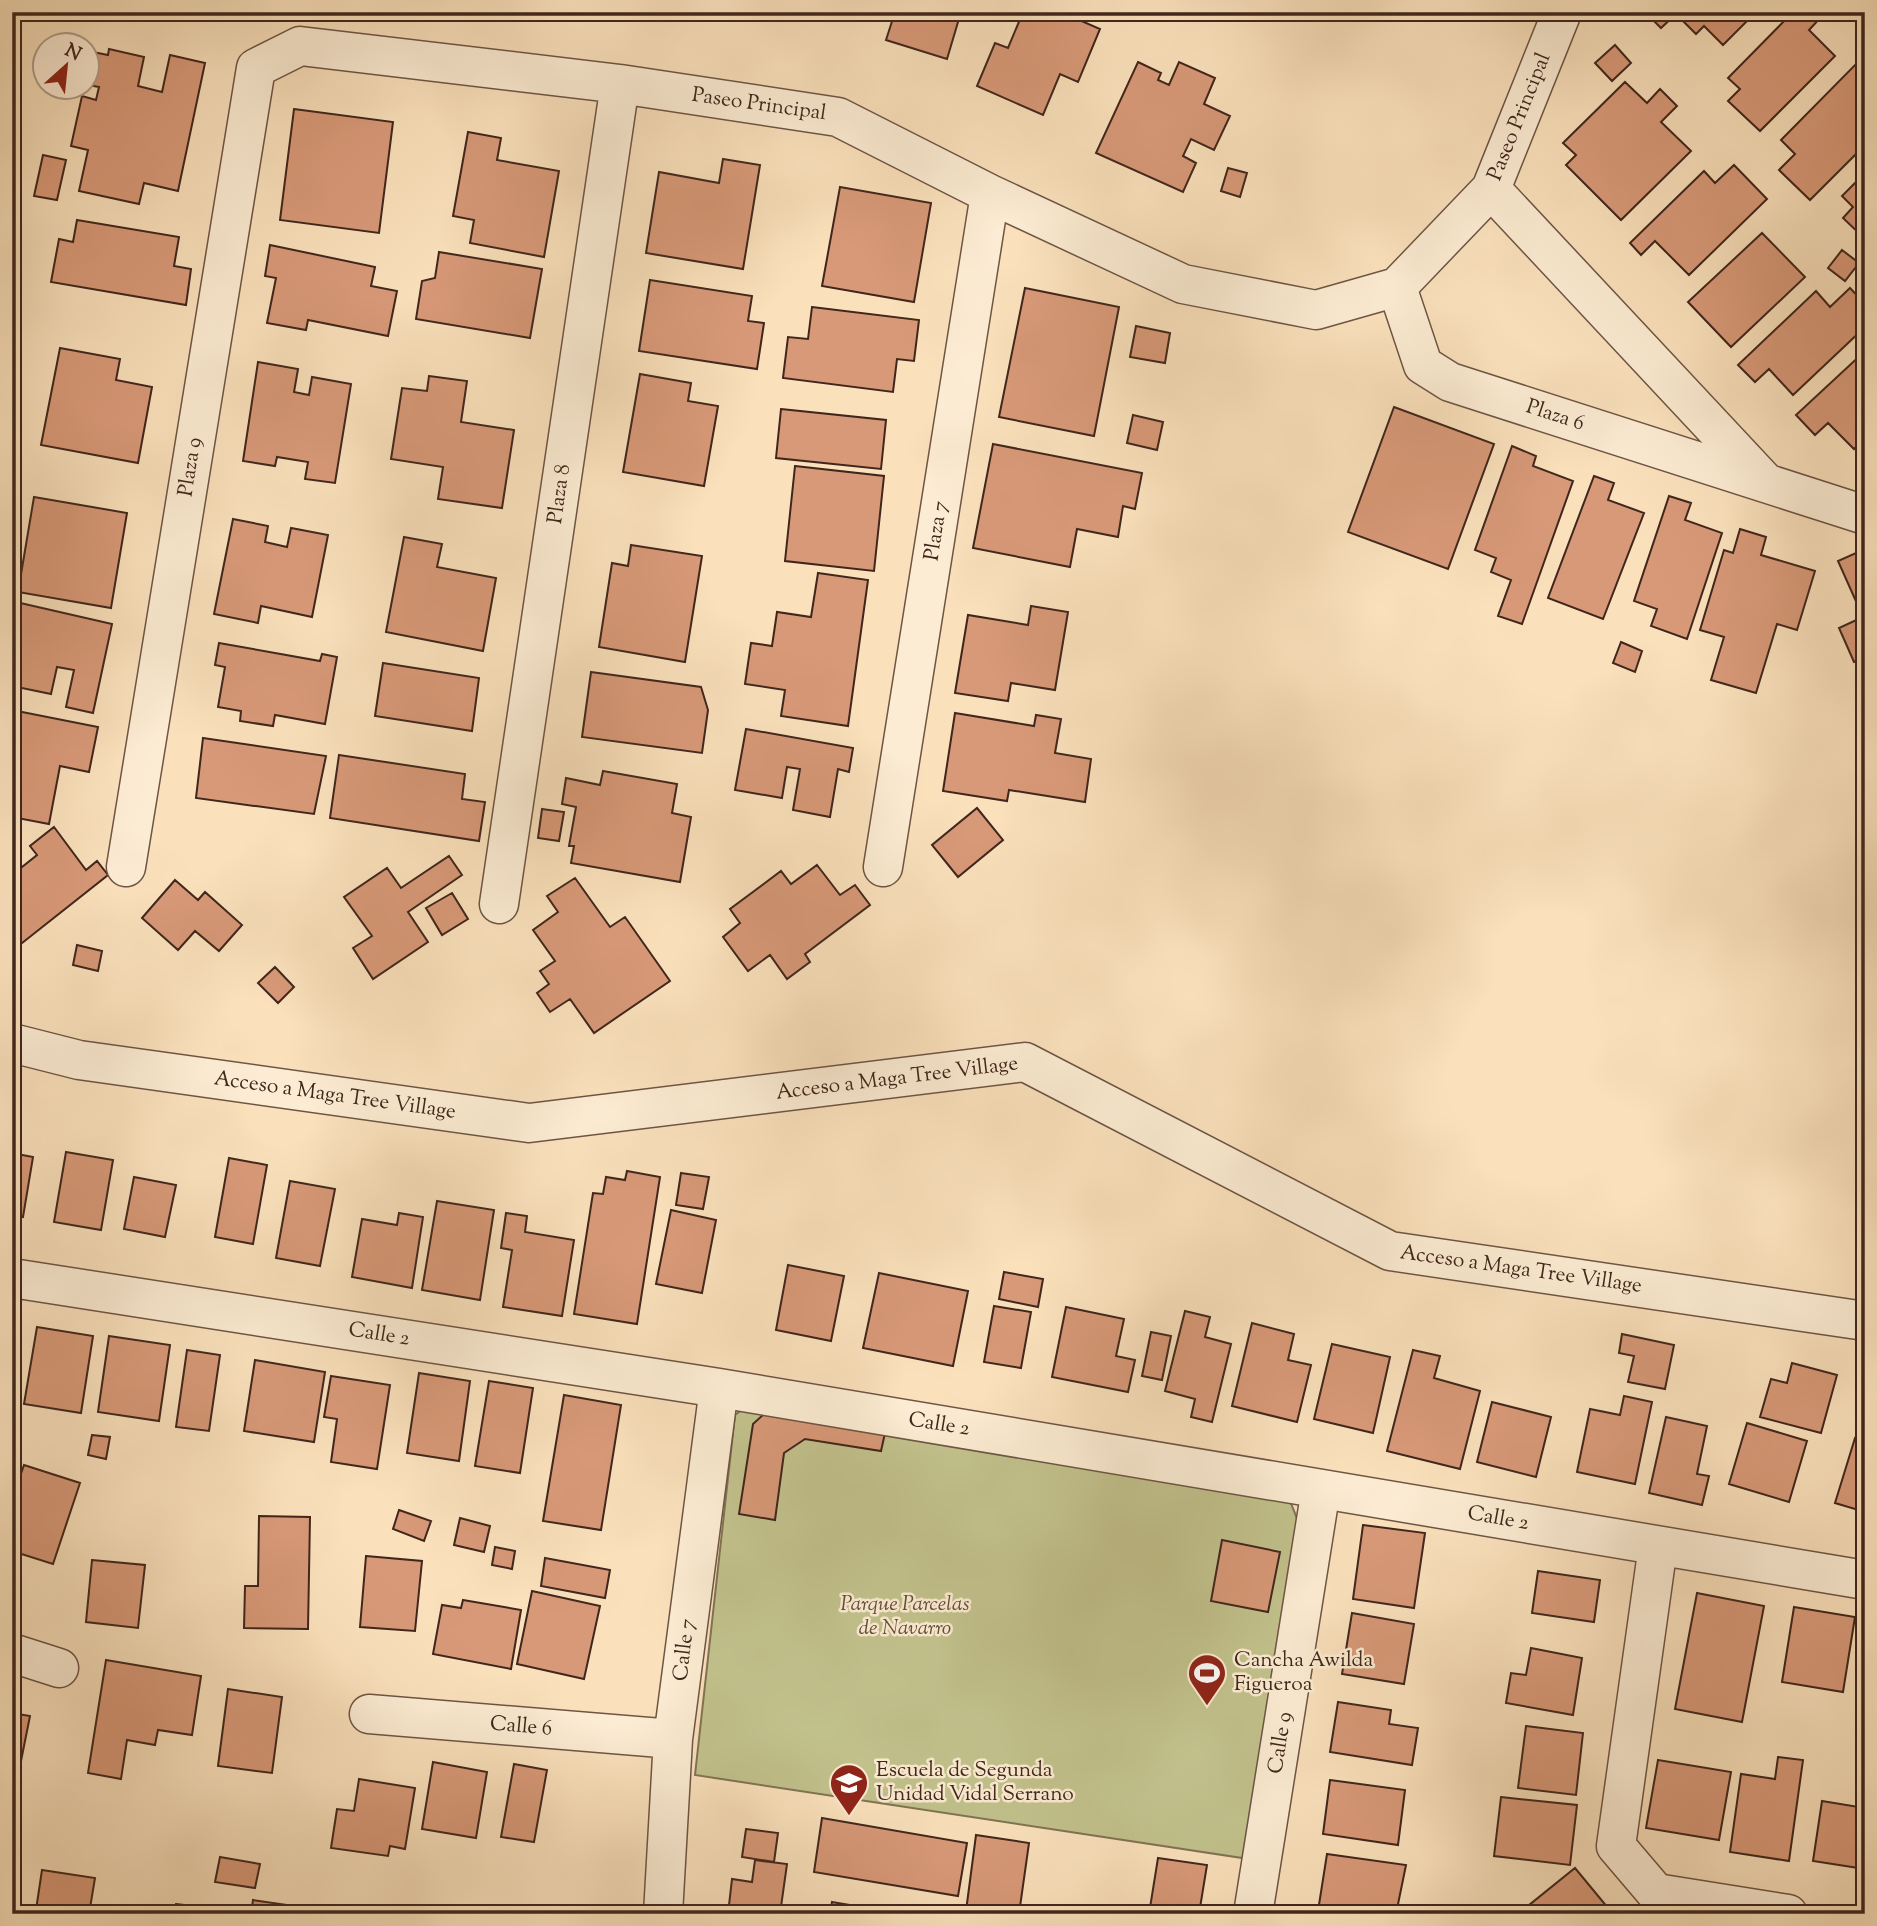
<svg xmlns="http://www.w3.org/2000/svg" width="1877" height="1926" font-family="'Sorts Mill Goudy',serif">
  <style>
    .green { fill: #c2c28d; stroke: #817454; stroke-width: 2 }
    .building { fill: #d89978; stroke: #40261c; stroke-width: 2 }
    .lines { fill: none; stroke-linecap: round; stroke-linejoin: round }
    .minor-casing { stroke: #6e5544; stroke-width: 41 }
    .minor { stroke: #fcecd3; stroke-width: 38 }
    .labels { text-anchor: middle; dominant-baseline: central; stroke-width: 5; stroke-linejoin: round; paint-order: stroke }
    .street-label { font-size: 21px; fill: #40261c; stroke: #fcecd3 }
    .park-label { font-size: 21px; font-style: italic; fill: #604d38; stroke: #fcecd3 }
    .poi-label { font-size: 21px; fill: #40261c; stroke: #fcecd3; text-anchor: start }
  </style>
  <rect width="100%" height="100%" fill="#fae1bc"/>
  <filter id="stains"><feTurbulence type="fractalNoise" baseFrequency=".00286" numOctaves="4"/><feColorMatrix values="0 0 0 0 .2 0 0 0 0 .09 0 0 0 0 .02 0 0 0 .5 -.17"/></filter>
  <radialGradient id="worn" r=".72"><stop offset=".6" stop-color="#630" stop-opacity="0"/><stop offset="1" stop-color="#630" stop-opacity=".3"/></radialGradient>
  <path class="green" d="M 754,1401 L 1290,1501 L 1302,1531 L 1249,1859 L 695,1775 L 735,1415 Z"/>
  <path class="building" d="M 779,12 L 854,12 L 853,20 Z
    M 895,12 L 961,12 L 947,59 L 886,40 Z
    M 1023,12 L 1061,12 L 1100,29 L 1078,82 L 1060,74 L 1043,115 L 977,86 L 995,43 L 1008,48 Z
    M 1645,12 L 1756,12 L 1723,45 L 1704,26 L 1696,34 L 1676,14 L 1661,28 Z
    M 1793,12 L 1818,12 L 1822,16 L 1809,30 L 1835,56 L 1760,131 L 1728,101 L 1740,89 L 1728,78 Z
    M 1615,45 L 1631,63 L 1612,81 L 1595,63 Z
    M 109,49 L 144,57 L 138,86 L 162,92 L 170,55 L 205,63 L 178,191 L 144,183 L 139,204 L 79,191 L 88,150 L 71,146 L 82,96 L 96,100 L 99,87 L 88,85 L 88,51 L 108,55 Z
    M 1138,62 L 1161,73 L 1158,80 L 1169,85 L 1179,62 L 1215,78 L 1204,104 L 1230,116 L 1214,150 L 1191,139 L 1183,156 L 1196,163 L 1183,192 L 1096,153 Z
    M 1857,63 L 1865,70 L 1865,89 L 1859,94 L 1865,100 L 1865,145 L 1810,200 L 1779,170 L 1795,154 L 1781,140 Z
    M 1625,82 L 1647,103 L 1660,89 L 1677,106 L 1661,122 L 1691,151 L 1621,220 L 1566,165 L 1576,155 L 1563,143 Z
    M 294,109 L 393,122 L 379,233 L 280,220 Z
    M 468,132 L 501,138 L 497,160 L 559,171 L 544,257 L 470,243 L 474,220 L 453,216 Z
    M 43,155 L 66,160 L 57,200 L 34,196 Z
    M 723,159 L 760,165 L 743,269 L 646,253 L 659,172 L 719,183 Z
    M 1734,165 L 1767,199 L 1689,275 L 1655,241 L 1641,255 L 1630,243 L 1704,171 L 1715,183 Z
    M 1228,168 L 1247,173 L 1240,197 L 1221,191 Z
    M 1865,173 L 1865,239 L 1843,218 L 1853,207 L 1842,196 Z
    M 840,187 L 931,203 L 914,302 L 822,286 Z
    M 77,220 L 179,237 L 174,266 L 191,269 L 186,305 L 51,282 L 59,239 L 73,242 Z
    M 1762,233 L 1805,277 L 1731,347 L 1688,302 Z
    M 270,245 L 375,267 L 371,286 L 397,291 L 388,336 L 308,320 L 306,330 L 267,323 L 276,278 L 265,276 Z
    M 1842,250 L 1859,263 L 1845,281 L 1828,268 Z
    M 439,252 L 542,269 L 530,338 L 416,319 L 422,281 L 435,278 Z
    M 650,280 L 752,296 L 748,321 L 764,323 L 757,369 L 639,351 Z
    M 1025,288 L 1119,307 L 1094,436 L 999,417 Z
    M 1850,288 L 1865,304 L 1865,327 L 1793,395 L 1769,369 L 1755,382 L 1738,365 L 1816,291 L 1830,307 Z
    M 812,307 L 919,320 L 914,361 L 897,359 L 893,392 L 783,378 L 788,337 L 808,339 Z
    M 1136,326 L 1170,333 L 1165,363 L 1130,357 Z
    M 60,348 L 120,359 L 116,380 L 152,387 L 138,463 L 41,445 Z
    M 1865,351 L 1865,439 L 1854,449 L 1828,423 L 1815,435 L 1796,415 Z
    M 258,362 L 298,369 L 294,392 L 309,395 L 312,377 L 351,384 L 335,483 L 305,479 L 308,462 L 277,457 L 275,466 L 243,461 Z
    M 640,374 L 691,383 L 688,401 L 718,406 L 704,486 L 623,472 Z
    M 429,376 L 467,381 L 461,422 L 514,430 L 502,508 L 438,499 L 443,467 L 391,459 L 402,388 L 427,391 Z
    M 1394,407 L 1494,444 L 1448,569 L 1348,532 Z
    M 781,409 L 886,420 L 881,469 L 776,458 Z
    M 1133,415 L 1163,422 L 1157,450 L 1127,443 Z
    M 993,444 L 1142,473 L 1135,509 L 1123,506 L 1118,537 L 1077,529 L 1070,567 L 973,548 Z
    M 1512,446 L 1536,456 L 1533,466 L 1573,481 L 1522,624 L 1498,616 L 1511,580 L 1491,572 L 1496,558 L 1475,550 Z
    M 795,466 L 884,476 L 874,571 L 785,561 Z
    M 1594,476 L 1614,483 L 1608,500 L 1644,513 L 1603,619 L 1548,598 Z
    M 1669,496 L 1691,503 L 1685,520 L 1722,533 L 1687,639 L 1651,626 L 1657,609 L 1634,601 Z
    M 34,497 L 127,513 L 111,608 L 18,592 Z
    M 233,519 L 268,526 L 265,542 L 287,547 L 291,528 L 328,535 L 312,617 L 261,606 L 258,623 L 214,614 Z
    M 1740,529 L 1766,537 L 1761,555 L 1815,571 L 1797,630 L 1777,624 L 1756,693 L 1711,680 L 1724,637 L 1700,630 L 1724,550 L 1733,553 Z
    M 404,537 L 442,544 L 437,567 L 496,578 L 483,651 L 386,632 Z
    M 631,545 L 702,556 L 685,662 L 599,647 L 612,563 L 628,566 Z
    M 1865,549 L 1865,658 L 1854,662 L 1839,628 L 1863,617 L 1838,561 Z
    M 818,573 L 868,580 L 848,726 L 781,716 L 785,690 L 745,684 L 751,643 L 772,646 L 777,612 L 811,617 Z
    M 16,602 L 112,624 L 93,713 L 66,707 L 74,670 L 57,667 L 51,694 L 12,686 L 12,620 Z
    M 1031,606 L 1068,612 L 1055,690 L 1011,683 L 1008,701 L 955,693 L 968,615 L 1028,625 Z
    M 1621,642 L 1642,651 L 1635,672 L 1613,663 Z
    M 219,643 L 320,661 L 322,654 L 337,657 L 325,724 L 275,715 L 273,726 L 240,721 L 241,711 L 218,707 L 225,667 L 215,665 Z
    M 383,663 L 479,678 L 472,731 L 375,716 Z
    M 591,672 L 701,687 L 708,710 L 702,753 L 582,737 Z
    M 12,710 L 98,727 L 89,772 L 60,766 L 49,824 L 12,817 Z
    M 955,713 L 1034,726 L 1036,715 L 1061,719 L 1055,753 L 1091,759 L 1085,802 L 1009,790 L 1007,801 L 943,791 Z
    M 746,729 L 853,748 L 849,772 L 838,769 L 830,817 L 793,810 L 800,769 L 787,767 L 782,798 L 735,790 Z
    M 203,738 L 326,756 L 314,814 L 196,798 Z
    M 339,755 L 465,774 L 462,799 L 485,802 L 479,841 L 330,818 Z
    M 603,771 L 677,784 L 672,813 L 691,817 L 680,882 L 571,863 L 574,846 L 569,846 L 576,807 L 562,804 L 566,778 L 600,785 Z
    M 977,808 L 1003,840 L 958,877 L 932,845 Z
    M 542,809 L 564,812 L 559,841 L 538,838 Z
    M 54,827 L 86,870 L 97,861 L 108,875 L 12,951 L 12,875 L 37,855 L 30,846 Z
    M 449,856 L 462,875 L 408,912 L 428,942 L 373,979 L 353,948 L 372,936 L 344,897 L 387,868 L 401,888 Z
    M 817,865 L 840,895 L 855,885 L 870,905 L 805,954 L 810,962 L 787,979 L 770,955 L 748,971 L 723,937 L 740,923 L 730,909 L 781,871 L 791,884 Z
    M 575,878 L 610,927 L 625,917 L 670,981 L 594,1033 L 570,999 L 550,1012 L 537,993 L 549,984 L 540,971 L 555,961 L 533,930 L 558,912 L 547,896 Z
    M 175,880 L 198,900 L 205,892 L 242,925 L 219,951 L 195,931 L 178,950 L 142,918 Z
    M 452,893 L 468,919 L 442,935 L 426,908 Z
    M 77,945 L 102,951 L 98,971 L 73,965 Z
    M 275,967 L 294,987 L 278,1003 L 258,983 Z
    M 66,1152 L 113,1160 L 101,1230 L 54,1222 Z
    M 12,1153 L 33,1157 L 23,1217 L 12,1215 Z
    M 229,1158 L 267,1165 L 253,1244 L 215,1237 Z
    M 627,1171 L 660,1177 L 637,1324 L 574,1314 L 593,1193 L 603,1194 L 606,1177 L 625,1180 Z
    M 681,1173 L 709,1177 L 703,1209 L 676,1205 Z
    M 134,1177 L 176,1185 L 165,1237 L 124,1229 Z
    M 290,1181 L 335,1189 L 320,1266 L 276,1258 Z
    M 437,1201 L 494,1210 L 480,1300 L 422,1290 Z
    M 671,1210 L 716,1220 L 702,1293 L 656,1284 Z
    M 399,1213 L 423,1217 L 412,1288 L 352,1277 L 362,1219 L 397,1225 Z
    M 506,1213 L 527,1216 L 525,1232 L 574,1240 L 562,1316 L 503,1307 L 512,1250 L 501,1248 Z
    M 788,1265 L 844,1276 L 831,1341 L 776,1330 Z
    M 1004,1272 L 1043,1279 L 1038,1307 L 999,1299 Z
    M 879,1273 L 968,1291 L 953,1366 L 863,1348 Z
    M 994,1306 L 1031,1312 L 1021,1368 L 984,1362 Z
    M 1066,1307 L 1124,1319 L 1116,1356 L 1135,1360 L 1128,1392 L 1052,1377 Z
    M 1185,1311 L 1210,1317 L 1205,1337 L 1231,1344 L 1212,1422 L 1191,1417 L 1195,1399 L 1165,1391 Z
    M 1252,1323 L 1294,1334 L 1288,1360 L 1311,1365 L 1297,1422 L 1232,1406 Z
    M 37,1327 L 93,1336 L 81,1413 L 24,1404 Z
    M 1151,1332 L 1171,1336 L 1162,1380 L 1142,1376 Z
    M 1622,1334 L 1674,1345 L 1665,1389 L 1628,1382 L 1634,1356 L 1619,1353 Z
    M 109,1336 L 170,1345 L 159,1421 L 98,1412 Z
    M 1332,1344 L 1390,1357 L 1373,1433 L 1314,1419 Z
    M 187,1350 L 220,1355 L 209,1431 L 176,1427 Z
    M 1413,1350 L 1440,1356 L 1434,1378 L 1480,1391 L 1460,1469 L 1387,1451 Z
    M 255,1360 L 325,1372 L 314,1442 L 244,1431 Z
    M 1792,1363 L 1837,1375 L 1821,1433 L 1760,1417 L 1771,1379 L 1787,1383 Z
    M 419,1373 L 470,1381 L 459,1461 L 407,1453 Z
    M 331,1376 L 390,1385 L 377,1469 L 331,1462 L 337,1419 L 324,1417 Z
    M 489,1381 L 533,1388 L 520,1473 L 475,1466 Z
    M 564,1395 L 621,1405 L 601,1530 L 543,1521 Z
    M 1624,1396 L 1652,1402 L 1635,1484 L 1577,1472 L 1590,1409 L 1620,1415 Z
    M 1492,1402 L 1551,1417 L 1536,1477 L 1477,1462 Z
    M 775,1404 L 887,1424 L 881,1451 L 805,1439 L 784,1453 L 775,1520 L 739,1514 L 753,1424 Z
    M 1666,1417 L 1707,1426 L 1697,1474 L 1709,1476 L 1702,1505 L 1649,1493 Z
    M 1747,1423 L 1807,1441 L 1789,1502 L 1729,1484 Z
    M 92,1435 L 110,1437 L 106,1459 L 88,1455 Z
    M 1855,1438 L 1865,1441 L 1865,1512 L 1835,1503 Z
    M 24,1465 L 80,1483 L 53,1564 L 12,1551 L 12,1500 Z
    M 399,1510 L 431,1521 L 424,1541 L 393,1529 Z
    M 259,1516 L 310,1517 L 308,1629 L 244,1628 L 245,1586 L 258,1586 Z
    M 460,1518 L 490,1526 L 484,1552 L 454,1545 Z
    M 1363,1525 L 1425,1533 L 1414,1608 L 1353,1599 Z
    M 1222,1540 L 1280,1552 L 1268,1612 L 1211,1601 Z
    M 495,1547 L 515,1551 L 512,1569 L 492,1565 Z
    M 366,1556 L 422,1561 L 415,1631 L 360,1627 Z
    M 545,1558 L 610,1570 L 605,1598 L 541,1586 Z
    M 92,1560 L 145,1565 L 138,1628 L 86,1622 Z
    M 1538,1571 L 1600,1580 L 1594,1622 L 1532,1613 Z
    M 532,1591 L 600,1606 L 584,1679 L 517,1664 Z
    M 1697,1593 L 1764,1606 L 1742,1722 L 1675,1709 Z
    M 463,1600 L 521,1610 L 511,1669 L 433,1654 L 442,1605 L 461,1608 Z
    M 1794,1607 L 1855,1617 L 1843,1692 L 1782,1682 Z
    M 1352,1613 L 1414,1624 L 1404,1684 L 1342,1674 Z
    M 1531,1648 L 1582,1658 L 1573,1715 L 1506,1703 L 1511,1673 L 1526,1675 Z
    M 106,1660 L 201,1676 L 192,1735 L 158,1730 L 155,1745 L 127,1740 L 121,1779 L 88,1773 Z
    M 228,1689 L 282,1697 L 272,1773 L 218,1766 Z
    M 1338,1702 L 1391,1710 L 1389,1724 L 1418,1728 L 1412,1765 L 1330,1752 Z
    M 12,1713 L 30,1716 L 20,1766 L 12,1764 Z
    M 1526,1726 L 1583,1733 L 1576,1795 L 1518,1788 Z
    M 1778,1757 L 1803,1760 L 1789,1861 L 1730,1852 L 1741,1774 L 1775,1779 Z
    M 1658,1760 L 1731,1772 L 1719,1840 L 1646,1828 Z
    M 433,1762 L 487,1772 L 476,1838 L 422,1829 Z
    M 514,1764 L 547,1770 L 534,1842 L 501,1837 Z
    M 359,1779 L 415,1788 L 405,1849 L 390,1846 L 388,1856 L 331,1848 L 337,1809 L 354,1811 Z
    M 1330,1780 L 1405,1790 L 1398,1845 L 1323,1834 Z
    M 1501,1797 L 1577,1805 L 1570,1865 L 1494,1856 Z
    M 1822,1801 L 1865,1808 L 1865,1869 L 1813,1861 Z
    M 822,1818 L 967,1843 L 958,1896 L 814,1872 Z
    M 746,1829 L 778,1833 L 774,1862 L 742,1857 Z
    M 976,1835 L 1029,1843 L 1019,1914 L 987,1914 L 966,1911 Z
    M 1327,1854 L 1406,1865 L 1396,1914 L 1329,1914 L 1318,1911 Z
    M 220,1857 L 260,1864 L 255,1888 L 215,1882 Z
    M 1158,1858 L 1207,1865 L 1199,1914 L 1149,1914 Z
    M 755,1860 L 787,1864 L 780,1914 L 728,1914 L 732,1879 L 752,1882 Z
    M 1575,1868 L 1613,1914 L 1518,1914 Z
    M 42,1870 L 95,1878 L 89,1914 L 15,1914 L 16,1907 L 36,1910 Z
    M 253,1900 L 322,1910 L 321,1914 L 251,1914 Z
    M 832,1902 L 903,1914 L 830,1914 Z
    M 176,1904 L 235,1911 L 234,1914 L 175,1914 Z
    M 100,1906 L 149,1914 L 99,1914 Z"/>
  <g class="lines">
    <defs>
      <path id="minor" d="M 1491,189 L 1766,483
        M 1397,287 L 1423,365 L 1450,382 L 1865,515
        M 126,867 L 256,68 L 300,46 L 620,84 L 838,117 L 990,194 L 1183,284 L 1316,310 L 1397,287 L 1491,189 L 1562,12
        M 883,867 L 990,194
        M 499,904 L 620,84
        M 12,1043 L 79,1060 L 529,1123 L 1025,1062 L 1390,1251 L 1865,1321
        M 12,1278 L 719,1388 L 1865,1580
        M 1658,1546 L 1616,1846 L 1656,1893 L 1788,1914
        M 12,1653 L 59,1668
        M 369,1714 L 673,1739
        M 663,1914 L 673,1739 L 719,1388
        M 1253,1914 L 1321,1489"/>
    </defs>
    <use href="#minor" class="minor-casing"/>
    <use href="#minor" class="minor"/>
  </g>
  <defs>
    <symbol id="stadium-pin" viewBox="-11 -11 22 30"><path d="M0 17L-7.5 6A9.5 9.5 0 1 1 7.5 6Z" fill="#8f2418" stroke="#fcecd3"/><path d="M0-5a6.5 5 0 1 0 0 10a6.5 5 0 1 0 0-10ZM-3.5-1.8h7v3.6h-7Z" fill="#fff"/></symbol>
    <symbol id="school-pin" viewBox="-11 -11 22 30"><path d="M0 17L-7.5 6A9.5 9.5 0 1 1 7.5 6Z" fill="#8f2418" stroke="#fcecd3"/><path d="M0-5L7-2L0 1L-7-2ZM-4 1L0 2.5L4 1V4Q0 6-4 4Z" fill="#fff"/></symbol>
  </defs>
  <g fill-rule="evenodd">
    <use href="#stadium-pin" x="1185" y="1651" width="44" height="60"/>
    <use href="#school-pin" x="827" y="1761" width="44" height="60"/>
  </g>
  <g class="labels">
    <g class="street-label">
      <text transform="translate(759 105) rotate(8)">Paseo Principal</text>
      <text transform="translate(1520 117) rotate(-68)">Paseo Principal</text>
      <text transform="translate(1555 416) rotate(18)">Plaza 6</text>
      <text transform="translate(191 467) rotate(-81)">Plaza 9</text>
      <text transform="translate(560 494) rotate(-82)">Plaza 8</text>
      <text transform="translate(937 531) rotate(-81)">Plaza 7</text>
      <text transform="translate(897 1079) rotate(-7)">Acceso a Maga Tree Village</text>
      <text transform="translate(335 1096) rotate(8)">Acceso a Maga Tree Village</text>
      <text transform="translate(1521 1270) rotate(8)">Acceso a Maga Tree Village</text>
      <text transform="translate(379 1335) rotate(9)">Calle 2</text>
      <text transform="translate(939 1425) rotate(9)">Calle 2</text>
      <text transform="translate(1498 1519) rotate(10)">Calle 2</text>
      <text transform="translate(685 1650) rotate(-83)">Calle 7</text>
      <text transform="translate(521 1727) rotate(5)">Calle 6</text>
      <text transform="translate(1281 1743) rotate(-81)">Calle 9</text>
    </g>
    <g class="park-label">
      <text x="905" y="1605">Parque Parcelas<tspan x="905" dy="24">de Navarro</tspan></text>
    </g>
    <g class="poi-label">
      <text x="1234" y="1661">Cancha Awilda<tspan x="1234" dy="24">Figueroa</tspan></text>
      <text x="876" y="1771">Escuela de Segunda<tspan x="876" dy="24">Unidad Vidal Serrano</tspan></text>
    </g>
  </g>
  <rect width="1877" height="1926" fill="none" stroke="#fae1bc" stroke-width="42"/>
  <rect x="14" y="14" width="1849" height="1898" fill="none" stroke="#40261c" stroke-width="3.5"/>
  <rect x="21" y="21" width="1835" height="1884" fill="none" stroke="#40261c" stroke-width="2"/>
  <g transform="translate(66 66) rotate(27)"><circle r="33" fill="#fcecd3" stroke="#b19d8a" stroke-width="2"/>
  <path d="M0-5L12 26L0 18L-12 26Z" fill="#8f2418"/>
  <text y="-10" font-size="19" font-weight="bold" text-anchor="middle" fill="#40261c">N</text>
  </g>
  <rect width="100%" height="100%" filter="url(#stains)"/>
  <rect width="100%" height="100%" fill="url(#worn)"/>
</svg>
